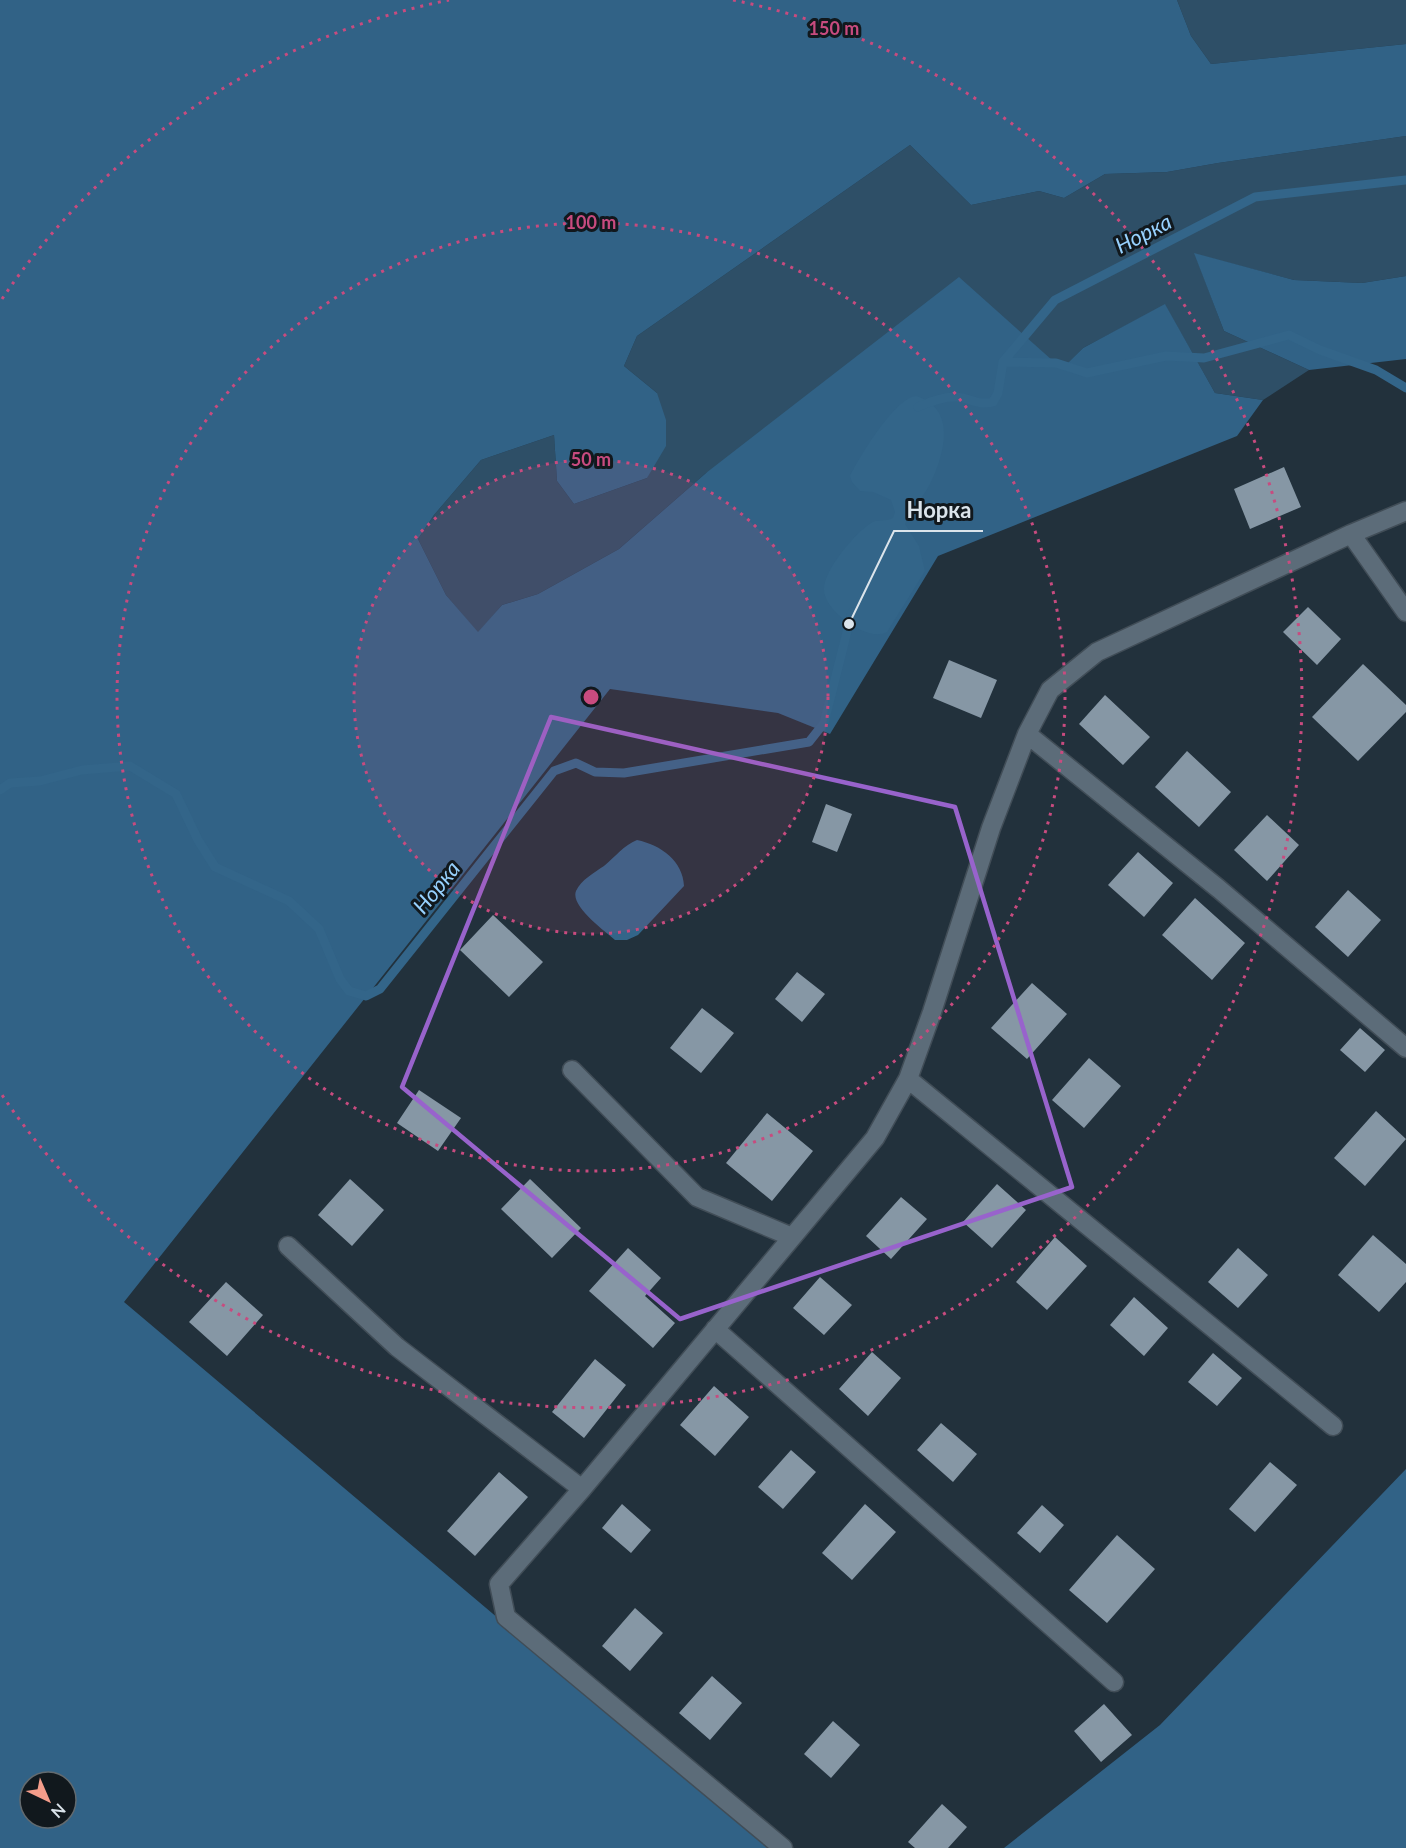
<svg xmlns="http://www.w3.org/2000/svg" width="1406" height="1848" font-family="Lato,sans-serif">
  <style>
    .green { fill: #2e4f67 }
    .forest { fill: #316286; fill-rule: evenodd }
    .water { fill: #336589 }
    .lines { fill: none; stroke-linecap: round; stroke-linejoin: round }
    .stream { stroke: #336589; stroke-width: 9 }
    .building { fill: #8697a5 }
    .minor-casing { stroke: #414d57; stroke-width: 21 }
    .minor { stroke: #5c6c79; stroke-width: 18 }
    .marked { fill: none; stroke: #9863cc; stroke-width: 4.5; stroke-linejoin: round }
    .ring { fill: none; stroke: #c84b7f; stroke-width: 3; stroke-dasharray: 3 6 }
    .labels { text-anchor: middle; dominant-baseline: central; stroke-width: 6; stroke-linejoin: round; paint-order: stroke }
    .water-label { font-size: 22px; font-style: italic; fill: #97d1fe; stroke: #11181d }
    .centre { fill: #c84b7f; stroke: #11181d; stroke-width: 3 }
    .ring-label { font-size: 18px; text-anchor: middle; font-weight: bold; fill: #c84b7f; stroke: #11181d; stroke-width: 6; stroke-linejoin: round; paint-order: stroke }
    .leader { fill: none; stroke: #dbe4eb; stroke-width: 2 }
    .callout-dot { fill: #dbe4eb; stroke: #11181d; stroke-width: 2 }
    .callout-label { font-size: 22px; text-anchor: middle; font-weight: bold; fill: #dbe4eb; stroke: #11181d; stroke-width: 6; stroke-linejoin: round; paint-order: stroke }
  </style>
  <rect width="100%" height="100%" fill="#22313c"/>
  <path class="green" d="M 1177,0 L 1406,0 L 1406,44 L 1211,64 L 1191,36 Z
    M 1406,136 L 1406,276 L 1362,283 L 1294,280 L 1195,254 L 1224,331 L 1309,370 L 1263,400 L 1215,393 L 1165,305 L 1083,348 L 1062,370 L 706,473 L 619,549 L 538,594 L 502,605 L 478,633 L 446,595 L 418,539 L 434,515 L 481,460 L 554,435 L 557,481 L 574,504 L 647,478 L 657,393 L 624,366 L 637,336 L 910,145 L 971,205 L 1039,191 L 1064,198 L 1105,174 L 1167,172 L 1218,163 Z"/>
  <path class="forest" d="M 0,0 L 1177,0 L 1191,36 L 1211,64 L 1406,44 L 1406,136 L 1218,163 L 1167,172 L 1105,174 L 1064,198 L 1039,191 L 971,205 L 910,145 L 637,336 L 624,366 L 657,393 L 666,420 L 666,446 L 647,478 L 574,504 L 557,481 L 554,435 L 481,460 L 434,515 L 418,539 L 446,595 L 478,632 L 502,605 L 538,594 L 619,549 L 706,473 L 959,277 L 1062,369 L 1083,348 L 1165,304 L 1215,393 L 1263,400 L 1237,436 L 938,556 L 830,734 L 778,713 L 610,689 L 124,1302 L 770,1848 L 0,1848 ZM 30,1782 L 66,1782 L 66,1818 L 30,1818 Z
    M 1194,253 L 1294,280 L 1362,283 L 1406,276 L 1406,359 L 1309,370 L 1224,331 Z
    M 1406,1469 L 1406,1848 L 1004,1848 L 1160,1725 Z"/>
  <path class="water" d="M 916,396 C 958,409 944,455 930,484 C 923,498 911,509 905,524 L 919,546 L 925,571 L 887,632 C 867,643 824,610 824,590 C 823,571 855,533 871,523 C 877,519 885,522 893,518 L 895,512 L 891,500 L 873,492 L 860,491 L 852,482 L 850,476 C 860,456 895,398 916,396 Z
    M 637,840 C 661,845 683,861 684,886 L 638,935 L 627,940 L 615,940 C 605,931 570,906 576,891 C 581,880 595,872 604,866 C 615,857 624,845 637,840 Z"/>
  <g class="lines">
    <path class="stream" d="M 1003,362 L 1056,363 L 1087,373 L 1166,356 L 1204,358 L 1289,335 L 1320,350 L 1376,370 L 1406,388
      M 918,407 C 929,402 944,396 956,397 C 971,398 977,406 993,402 L 998,393 L 1003,362 L 1055,300 L 1255,197 L 1406,180
      M 0,790 L 10,783 L 40,781 L 82,770 L 130,766 L 176,794 L 198,840 L 215,867 L 289,901 L 319,929 L 340,979 L 349,991 L 366,996 L 380,989 L 554,771 L 576,763 L 595,772 L 624,773 L 809,742 L 824,723 L 852,612"/>
  </g>
  <path class="building" d="M 1284,467 L 1301,507 L 1250,529 L 1234,489 Z
    M 1308,607 L 1341,639 L 1317,665 L 1283,632 Z
    M 949,660 L 997,680 L 981,718 L 933,698 Z
    M 1363,664 L 1406,705 L 1406,712 L 1358,761 L 1312,717 Z
    M 1105,695 L 1150,737 L 1123,765 L 1079,724 Z
    M 1187,751 L 1231,792 L 1199,827 L 1155,787 Z
    M 826,804 L 852,814 L 837,852 L 812,842 Z
    M 1267,815 L 1299,845 L 1267,881 L 1234,850 Z
    M 1138,852 L 1173,883 L 1144,917 L 1108,885 Z
    M 1348,890 L 1381,920 L 1348,957 L 1315,927 Z
    M 1195,898 L 1245,943 L 1212,980 L 1162,935 Z
    M 493,915 L 543,962 L 509,997 L 460,950 Z
    M 797,972 L 825,994 L 802,1022 L 775,999 Z
    M 1032,983 L 1067,1014 L 1027,1059 L 991,1028 Z
    M 702,1008 L 734,1033 L 701,1073 L 670,1048 Z
    M 1360,1028 L 1385,1050 L 1365,1072 L 1340,1050 Z
    M 1089,1058 L 1121,1086 L 1084,1128 L 1052,1100 Z
    M 419,1090 L 461,1118 L 438,1151 L 397,1123 Z
    M 1376,1111 L 1406,1139 L 1365,1186 L 1334,1158 Z
    M 767,1113 L 813,1151 L 772,1201 L 726,1163 Z
    M 350,1179 L 384,1210 L 352,1246 L 318,1215 Z
    M 530,1179 L 581,1228 L 552,1258 L 501,1209 Z
    M 997,1184 L 1026,1210 L 992,1248 L 963,1222 Z
    M 901,1197 L 927,1219 L 891,1259 L 866,1236 Z
    M 1373,1235 L 1406,1264 L 1406,1282 L 1379,1312 L 1338,1275 Z
    M 1055,1237 L 1087,1266 L 1047,1310 L 1016,1282 Z
    M 628,1248 L 661,1278 L 645,1296 L 675,1323 L 653,1348 L 589,1291 Z
    M 1238,1248 L 1268,1275 L 1238,1308 L 1208,1282 Z
    M 820,1277 L 852,1305 L 824,1335 L 793,1308 Z
    M 226,1282 L 263,1315 L 227,1356 L 189,1322 Z
    M 1134,1297 L 1168,1328 L 1144,1356 L 1110,1325 Z
    M 872,1352 L 901,1378 L 868,1416 L 839,1389 Z
    M 1213,1353 L 1242,1378 L 1217,1406 L 1188,1382 Z
    M 595,1359 L 626,1385 L 584,1438 L 552,1412 Z
    M 714,1386 L 749,1417 L 715,1456 L 680,1425 Z
    M 941,1423 L 977,1454 L 953,1482 L 917,1450 Z
    M 791,1450 L 816,1472 L 783,1509 L 758,1487 Z
    M 1270,1462 L 1297,1485 L 1255,1532 L 1229,1509 Z
    M 499,1472 L 528,1497 L 475,1556 L 447,1531 Z
    M 622,1504 L 651,1530 L 631,1553 L 602,1528 Z
    M 865,1504 L 896,1532 L 852,1580 L 822,1553 Z
    M 1042,1505 L 1064,1525 L 1040,1553 L 1017,1533 Z
    M 1117,1535 L 1155,1569 L 1107,1623 L 1069,1590 Z
    M 635,1608 L 663,1633 L 630,1671 L 602,1646 Z
    M 712,1676 L 742,1703 L 710,1740 L 679,1713 Z
    M 1104,1704 L 1132,1735 L 1101,1762 L 1074,1731 Z
    M 833,1721 L 860,1745 L 831,1778 L 804,1754 Z
    M 942,1804 L 967,1827 L 948,1848 L 915,1848 L 908,1842 Z"/>
  <g class="lines">
    <defs>
      <path id="minor" d="M 1351,534 L 1406,612
        M 1027,734 L 1219,889 L 1406,1048
        M 572,1070 L 697,1197 L 792,1237
        M 908,1079 L 1333,1426
        M 288,1246 L 397,1347 L 582,1489
        M 715,1329 L 1114,1682
        M 783,1848 L 506,1617 L 499,1584 L 582,1489 L 875,1138 L 908,1079 L 932,1012 L 991,828 L 1027,734 L 1050,690 L 1097,652 L 1351,534 L 1406,511"/>
    </defs>
    <use href="#minor" class="minor-casing"/>
    <use href="#minor" class="minor"/>
  </g>
  <path class="marked" d="M 551,717 L 955,807 L 1072,1187 L 680,1319 L 402,1087 Z"/>
  <circle cx="591" cy="697" r="237" fill="#c84b7f" fill-opacity=".12"/>
  <g class="ring">
    <circle cx="591" cy="697" r="237"/>
    <circle cx="591" cy="697" r="474"/>
    <path d="M2 299A711 711 0 0 1 449 0M733 0A711 711 0 1 1 2 1095"/>
  </g>
  <g class="labels">
    <g class="water-label">
      <text transform="translate(1143 233) rotate(-27)">Норка</text>
      <text transform="translate(436 887) rotate(-51)">Норка</text>
    </g>
  </g>
  <circle cx="591" cy="697" r="9" class="centre"/>
  <g class="ring-label">
    <text x="834" y="35">150 m</text>
    <text x="591" y="229">100 m</text>
    <text x="591" y="466">50 m</text>
  </g>
  <path class="leader" d="M849 624L894 531H983"/>
  <circle class="callout-dot" cx="849" cy="624" r="6"/>
  <g class="callout-label">
    <text x="939" y="518">Норка</text>
  </g>
  <g transform="translate(48 1800) rotate(136)"><circle r="28" fill="#11181d" stroke="#626a6f" stroke-width="1.5"/>
  <path d="M0-4.5L10 22L0 15L-10 22Z" fill="#f49d8b"/>
  <text y="-9" font-size="16" font-weight="bold" text-anchor="middle" fill="#dbe4eb">N</text>
  </g>
</svg>
